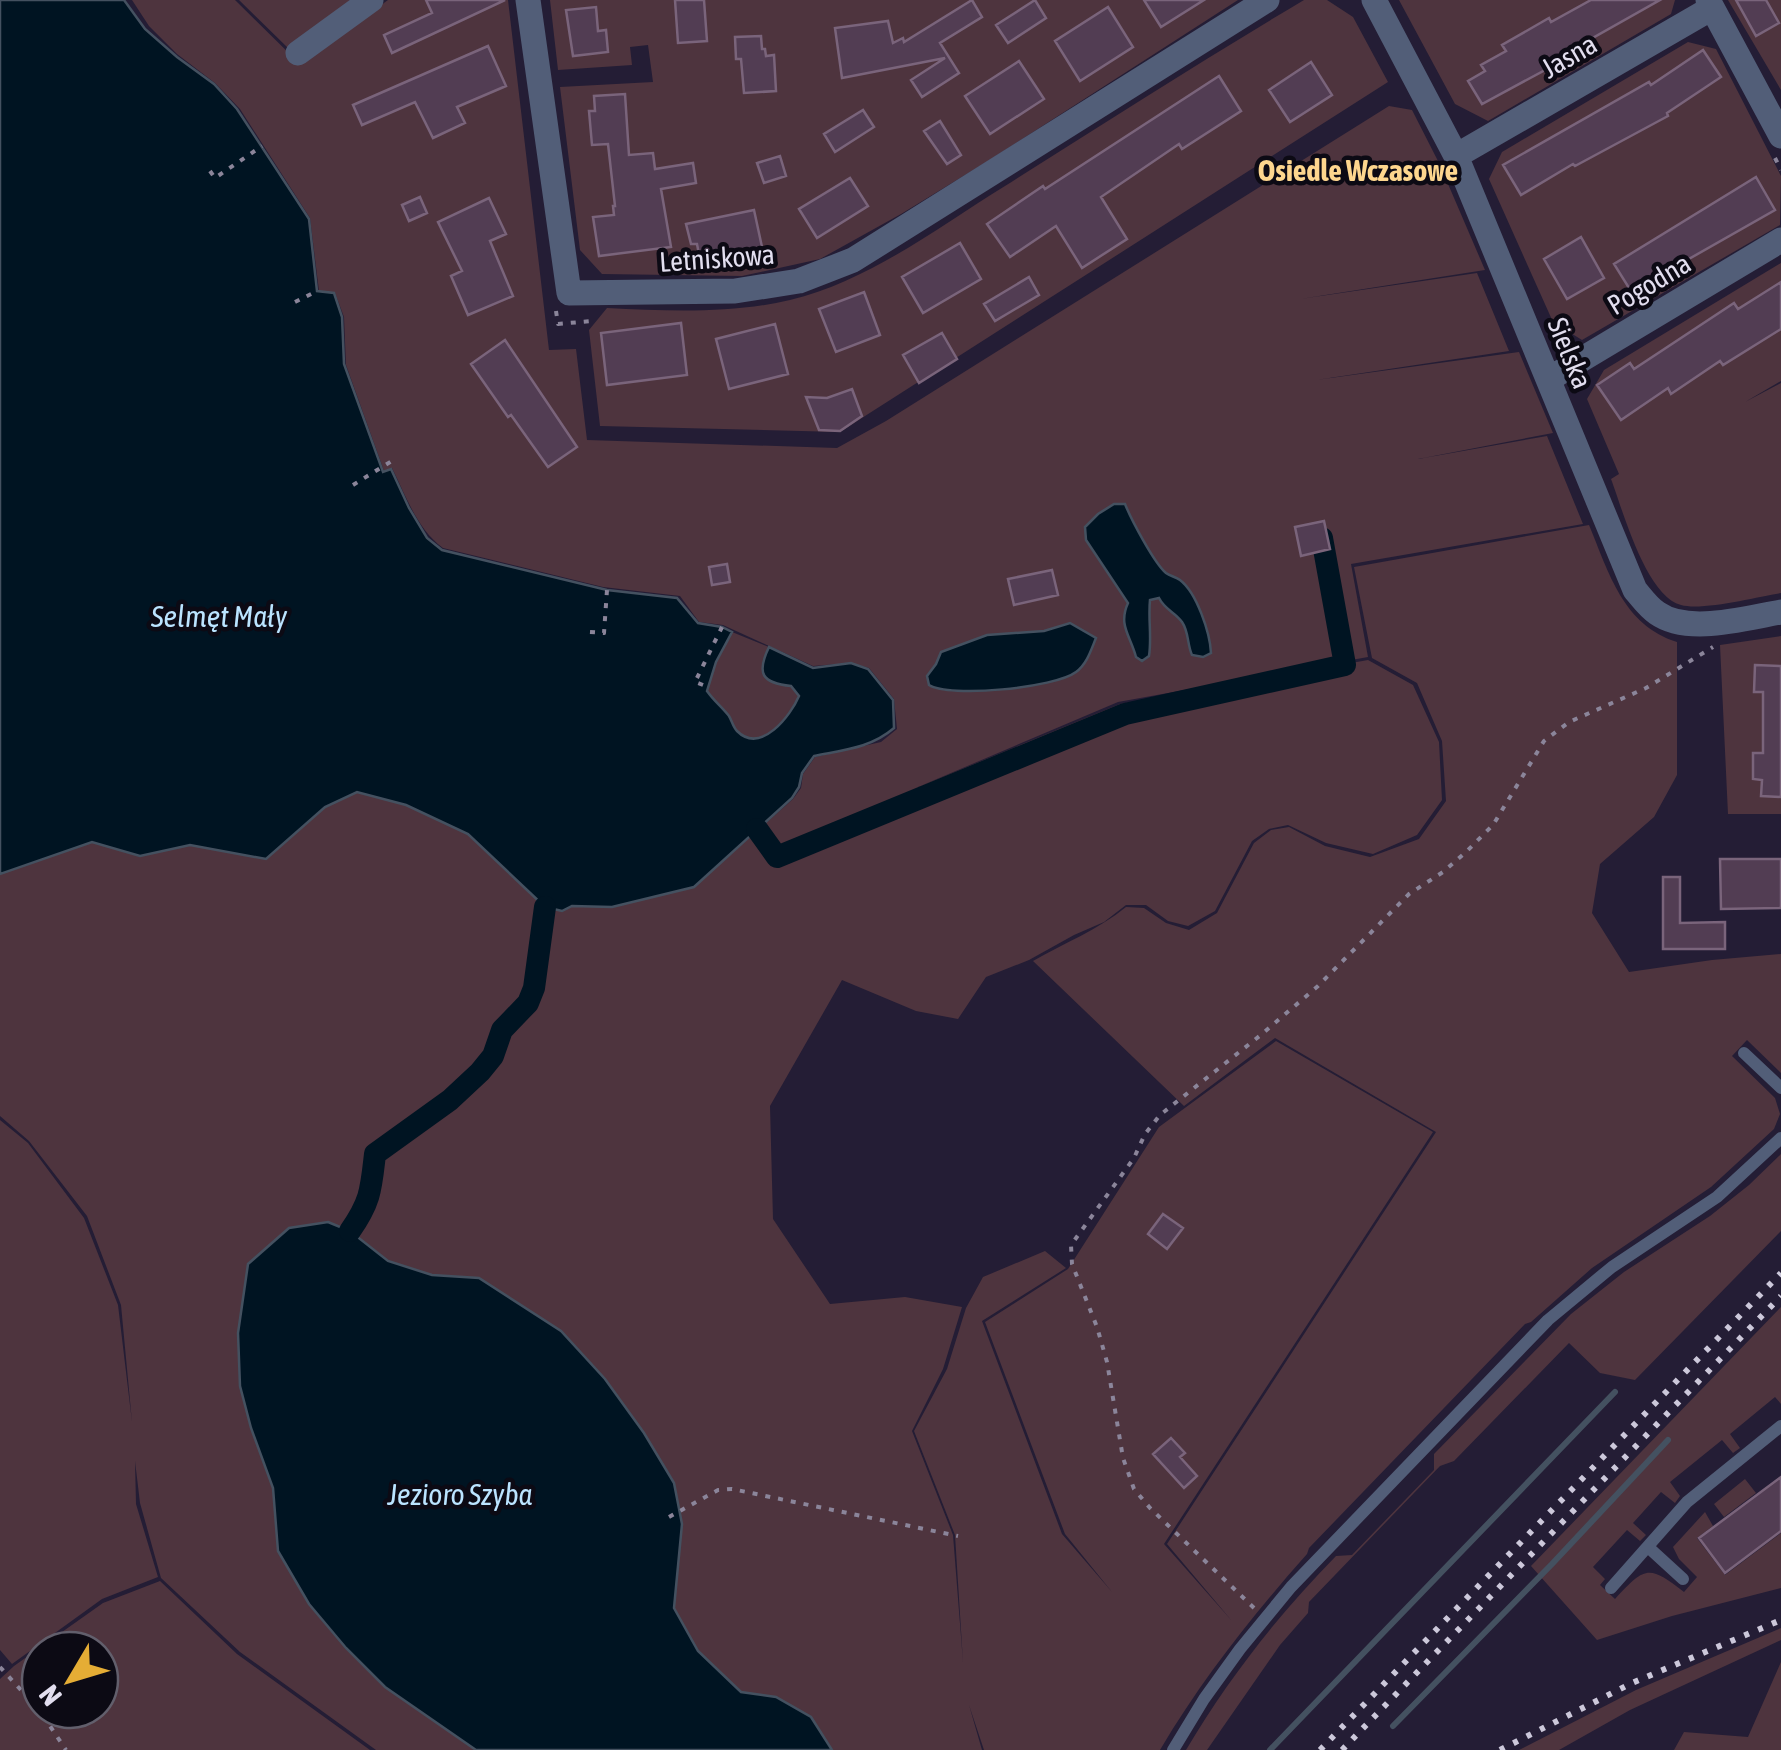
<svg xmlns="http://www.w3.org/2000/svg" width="1781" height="1750" font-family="'Asap Condensed',sans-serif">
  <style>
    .green { fill: #4e343e; fill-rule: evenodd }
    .water { fill: #001422; stroke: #445160; stroke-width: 2.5 }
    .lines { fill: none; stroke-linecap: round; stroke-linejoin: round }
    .stream { stroke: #445160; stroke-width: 6 }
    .canal { stroke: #001422; stroke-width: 22 }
    .building { fill: #523d53; stroke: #7a647b; stroke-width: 2.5 }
    .path { stroke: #8b859a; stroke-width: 4; stroke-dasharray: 5 8; stroke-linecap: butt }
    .service { stroke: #525e78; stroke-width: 12 }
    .minor { stroke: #525e78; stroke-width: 25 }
    .rail { stroke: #ccc8da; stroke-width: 6; stroke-dasharray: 5 10; stroke-linecap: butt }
    .labels { text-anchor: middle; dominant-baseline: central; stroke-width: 9; stroke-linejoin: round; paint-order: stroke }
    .street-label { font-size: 28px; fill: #e2deef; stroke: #0c0a14 }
    .neighbourhood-label { font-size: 30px; font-weight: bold; fill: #fdd68e; stroke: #0c0a14 }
    .water-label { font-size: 30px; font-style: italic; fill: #bbe4ff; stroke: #0c0a14 }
  </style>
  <rect width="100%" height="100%" fill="#241d35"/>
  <path class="green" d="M 132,0 L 235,0 L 300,64 L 388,0 L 508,0 L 549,350 L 576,349 L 587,440 L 837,448 L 886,421 L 1389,106 L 1412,110 L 1439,163 L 1485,270 L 1300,299 L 1477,273 L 1509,351 L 1316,380 L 1519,352 L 1553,433 L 1418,459 L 1547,436 L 1583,524 L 1351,564 L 1368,657 L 1118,702 L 918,787 L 1120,704 L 1368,660 L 1413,685 L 1439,742 L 1442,800 L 1417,835 L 1373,854 L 1326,843 L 1288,825 L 1269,829 L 1252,841 L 1215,911 L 1188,926 L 1168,921 L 1146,905 L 1126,905 L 1104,922 L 1074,935 L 1029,960 L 986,977 L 958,1019 L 916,1011 L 842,980 L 770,1106 L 773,1219 L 830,1304 L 905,1297 L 962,1307 L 943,1369 L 912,1431 L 953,1535 L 963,1662 L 955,1535 L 914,1431 L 947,1369 L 966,1308 L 983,1277 L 1045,1251 L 1066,1268 L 982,1321 L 1062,1534 L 1112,1592 L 1065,1534 L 985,1322 L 1068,1269 L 1159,1127 L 1276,1041 L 1433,1132 L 1164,1544 L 1232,1621 L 1167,1544 L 1436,1132 L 1275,1038 L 1184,1106 L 1033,961 C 1064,943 1098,930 1126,907 L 1144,908 L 1166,923 L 1189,930 L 1217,913 L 1254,843 L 1271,830 L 1289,827 L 1325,846 L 1370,857 L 1419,839 L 1446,801 L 1442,741 L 1417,683 L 1372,658 L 1354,567 L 1589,525 C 1609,573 1623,625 1677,642 L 1677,775 L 1654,817 L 1600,864 L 1592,913 L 1629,972 L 1712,960 L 1781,954 L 1781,1073 L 1747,1040 L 1732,1056 L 1775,1098 L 1780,1114 L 1774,1129 L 1711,1187 L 1592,1268 L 1531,1322 L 1525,1324 L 1309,1548 L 1307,1554 C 1252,1616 1202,1679 1160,1750 L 984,1750 L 969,1705 L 982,1750 L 832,1750 L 811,1717 L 776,1697 L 741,1692 L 698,1651 L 674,1608 L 682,1524 L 674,1483 L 644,1433 L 605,1379 L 479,1278 L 432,1275 L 388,1261 L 350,1231 L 289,1228 L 248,1265 L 238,1333 L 240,1386 L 251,1428 L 273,1488 L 278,1551 L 309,1604 L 346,1648 L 385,1687 L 476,1750 L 376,1750 L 240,1652 L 161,1578 L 140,1503 L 135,1461 L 136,1504 L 158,1577 L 102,1599 L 12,1664 L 0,1650 L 0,1120 L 28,1143 L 84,1218 L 118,1305 L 132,1422 L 121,1305 L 87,1216 L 29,1141 L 0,1116 L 0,874 L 92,842 L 140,856 L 190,845 L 266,859 L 325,807 L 357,792 L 406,805 L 468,834 L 545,907 L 561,910 L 572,906 L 612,907 L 694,887 L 793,799 L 801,788 L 803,774 L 815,757 L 881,742 L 897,729 L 894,699 L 869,668 L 851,663 L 813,666 L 723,625 L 699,622 L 680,596 L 603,587 L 443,548 C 417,529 406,496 392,468 L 384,471 L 346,365 L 344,317 L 335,293 L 319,291 L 310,218 L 240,109 L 215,83 L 177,54 L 149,26 Z
    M 239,0 L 354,0 L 288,48 Z
    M 550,0 L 1238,0 L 988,161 L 901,214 L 820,259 L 742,276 L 602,274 L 580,250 L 560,87 L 653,82 L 648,45 L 630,47 L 632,65 L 558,70 Z
    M 1304,0 L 1327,0 L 1353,17 L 1388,82 L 840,432 L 600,426 L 589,330 L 607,308 C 667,311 731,314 790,300 C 869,281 937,228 1005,186 C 1104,123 1203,60 1304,0 Z
    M 1399,0 L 1675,0 L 1671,14 L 1488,121 L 1455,104 Z
    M 1728,0 L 1781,0 L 1781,90 Z
    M 1688,42 L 1716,49 L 1781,176 L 1780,225 L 1582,340 L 1553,322 L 1489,179 L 1502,152 Z
    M 1781,263 L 1781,381 L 1745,402 L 1781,383 L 1781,593 C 1757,597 1702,611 1681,605 C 1646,596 1623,511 1611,479 L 1619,474 L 1587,399 L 1604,370 Z
    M 732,632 L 769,647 C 756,674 763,683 791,686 L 800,696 C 791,714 761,755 737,731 C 733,727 732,721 729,716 C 722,707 714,701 707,691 L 716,662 Z
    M 1781,636 L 1781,814 L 1728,814 L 1720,645 Z
    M 1781,1154 L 1781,1231 L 1635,1380 L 1600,1373 L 1569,1343 L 1454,1461 L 1440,1466 L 1309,1602 L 1308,1613 L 1280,1645 L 1207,1750 L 1186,1750 C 1228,1679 1278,1615 1336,1556 L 1352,1555 L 1434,1470 L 1434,1454 L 1571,1314 L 1624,1272 L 1710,1216 L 1749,1185 Z
    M 1781,1307 L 1781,1404 L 1775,1397 L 1730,1434 L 1740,1448 L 1733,1453 L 1722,1440 L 1670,1482 L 1680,1496 L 1675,1503 L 1661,1492 L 1633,1523 L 1646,1535 L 1640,1541 L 1627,1530 L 1593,1567 L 1605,1579 L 1600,1585 L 1615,1599 C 1645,1567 1648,1564 1684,1592 L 1697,1577 L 1679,1559 L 1673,1547 L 1705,1512 L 1713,1526 L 1697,1538 L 1725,1575 L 1781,1533 L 1781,1588 L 1672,1616 L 1597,1640 L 1531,1566 Z
    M 1745,1479 L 1756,1493 L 1724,1517 L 1714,1504 Z
    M 160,1581 L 237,1654 L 370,1750 L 0,1750 L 0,1679 L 14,1666 L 103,1603 ZM 40,1650 L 100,1650 L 100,1710 L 40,1710 Z
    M 1781,1628 L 1781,1640 L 1630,1710 L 1559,1750 L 1519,1750 L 1636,1690 Z
    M 1781,1662 L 1781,1750 L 1674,1750 L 1684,1732 L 1748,1737 Z"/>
  <path class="water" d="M 0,0 L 124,0 L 145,29 L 177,57 L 214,84 L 237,109 L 309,219 L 317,291 L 334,293 L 342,317 L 344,364 L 383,472 L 391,469 L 409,508 L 427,538 L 442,550 L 607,590 L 677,598 L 698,623 L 722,627 L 732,632 L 716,662 L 707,691 C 714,701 722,707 729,716 C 732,721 733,727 737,731 C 761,755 791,715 799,696 L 791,686 C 762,683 756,674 769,647 L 813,668 L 851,663 L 868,669 L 893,700 L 894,728 C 871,748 843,750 814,756 L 802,773 L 799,787 L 792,798 L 694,887 L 612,907 L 572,906 L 562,911 L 545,907 L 468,834 L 406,805 L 357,792 L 325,807 L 266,859 L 190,845 L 140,856 L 92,842 L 0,874 Z
    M 1114,504 L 1125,504 C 1131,519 1154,563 1166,573 C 1170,576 1176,577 1180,580 C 1197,593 1210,633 1211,653 L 1203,657 L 1192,655 C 1187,644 1189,632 1182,622 C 1175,612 1165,610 1159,598 L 1150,600 C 1148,619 1152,637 1149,656 L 1142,661 L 1136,657 C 1130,635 1118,625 1128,603 L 1086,540 L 1085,527 L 1098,514 Z
    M 1070,623 L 1096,638 C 1091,650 1087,664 1076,672 C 1055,688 949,698 929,685 L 927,676 L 936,664 L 941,652 L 987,635 L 1044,631 Z
    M 328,1222 L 350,1231 L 388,1261 L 432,1275 L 479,1278 L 561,1331 L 605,1379 L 644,1433 L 674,1483 L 682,1524 L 674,1608 L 698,1651 L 741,1692 L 776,1697 L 811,1717 L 832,1750 L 476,1750 L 385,1687 L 346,1648 L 309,1604 L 278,1551 L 273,1488 L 251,1428 L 240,1386 L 238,1333 L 248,1264 L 289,1228 Z"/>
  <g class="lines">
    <path class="stream" d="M 1393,1726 L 1552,1564 L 1668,1440
      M 1270,1750 L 1615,1392"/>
    <path class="canal" d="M 757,829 L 777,857 L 1125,714 L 1345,665 L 1322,538
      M 350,1231 C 371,1201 371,1189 375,1154 L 450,1100 L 480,1072 L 493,1056 L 502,1030 L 528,1003 L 534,988 L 545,907"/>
  </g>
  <path class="building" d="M 426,0 L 505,0 L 392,53 L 384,35 L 432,13 Z
    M 675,0 L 704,0 L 707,41 L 678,43 Z
    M 972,0 L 982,17 L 940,43 L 959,73 L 922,97 L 911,80 L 945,58 L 842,78 L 835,28 L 888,21 L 893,43 L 903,38 L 904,42 Z
    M 1035,0 L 1046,18 L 1008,43 L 996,25 Z
    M 1144,0 L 1204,0 L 1161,27 Z
    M 1591,0 L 1660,0 L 1568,52 L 1571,56 L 1482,104 L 1468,81 L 1485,71 L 1481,65 L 1506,51 L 1502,45 L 1549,18 L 1551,22 Z
    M 1736,0 L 1766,0 L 1779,23 L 1756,36 Z
    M 596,7 L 598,31 L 606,30 L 608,52 L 573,56 L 566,10 Z
    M 1108,7 L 1133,47 L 1080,81 L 1055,41 Z
    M 761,36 L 762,49 L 765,49 L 766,56 L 774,55 L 776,91 L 744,93 L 741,59 L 736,59 L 735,37 Z
    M 488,46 L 506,86 L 457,107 L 465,123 L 433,138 L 415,102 L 362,125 L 353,105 Z
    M 1703,50 L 1721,77 L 1667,113 L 1668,116 L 1575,166 L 1573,164 L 1521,195 L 1503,165 L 1649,82 L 1651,85 Z
    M 1019,61 L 1044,99 L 990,134 L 965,96 Z
    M 1311,62 L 1332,95 L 1290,122 L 1269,90 Z
    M 1219,76 L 1241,111 L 1182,149 L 1179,144 L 1101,197 L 1127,239 L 1082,268 L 1056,226 L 1010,257 L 987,224 L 1043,186 L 1045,189 Z
    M 625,94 L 629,155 L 653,153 L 655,169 L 693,163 L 696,183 L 661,189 L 671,247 L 599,256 L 593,217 L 614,215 L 613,206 L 615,206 L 608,144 L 592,145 L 589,111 L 595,111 L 594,96 Z
    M 863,110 L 874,127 L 835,152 L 824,134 Z
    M 940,121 L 961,155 L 947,164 L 924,131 Z
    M 780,156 L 786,176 L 764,183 L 757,163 Z
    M 1756,177 L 1775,210 L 1666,272 L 1668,275 L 1634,296 L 1614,264 Z
    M 850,178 L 868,206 L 817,238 L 799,209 Z
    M 420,197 L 427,213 L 409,221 L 402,205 Z
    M 489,198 L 506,234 L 490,241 L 513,296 L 468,315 L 451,276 L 462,271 L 438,222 Z
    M 754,210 L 762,247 L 700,260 L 697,244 L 691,244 L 686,224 Z
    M 1581,237 L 1604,278 L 1567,299 L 1544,259 Z
    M 960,243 L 981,279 L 923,313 L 902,277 Z
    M 1029,277 L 1039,295 L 995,321 L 984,304 Z
    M 1781,282 L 1781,329 L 1723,365 L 1720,361 L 1671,394 L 1668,388 L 1621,420 L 1597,385 L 1630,363 L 1634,369 L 1734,303 L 1738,309 Z
    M 864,292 L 880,335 L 836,352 L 819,309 Z
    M 681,323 L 687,375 L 607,385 L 601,333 Z
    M 775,324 L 788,374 L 729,389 L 716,339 Z
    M 942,333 L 957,359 L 919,383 L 903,355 Z
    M 505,340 L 577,447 L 548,467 L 511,415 L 508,417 L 471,364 Z
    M 852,389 L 862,416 L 840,431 L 819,430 L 806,397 L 827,398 Z
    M 1324,521 L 1330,549 L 1301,556 L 1295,527 Z
    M 727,564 L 730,582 L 712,585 L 709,567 Z
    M 1052,570 L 1058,595 L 1014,605 L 1008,579 Z
    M 1755,665 L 1781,666 L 1781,797 L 1761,796 L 1762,780 L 1753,779 L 1753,753 L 1763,753 L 1763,692 L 1754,692 Z
    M 1720,859 L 1781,859 L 1781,908 L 1721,909 Z
    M 1663,877 L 1680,877 L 1680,923 L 1725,922 L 1725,949 L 1663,949 Z
    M 1163,1214 L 1183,1228 L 1167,1249 L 1148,1234 Z
    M 1171,1438 L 1185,1453 L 1180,1457 L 1197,1476 L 1184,1488 L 1153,1454 Z
    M 1781,1477 L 1781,1531 L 1725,1573 L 1699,1538 Z"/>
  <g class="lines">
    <path class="path" d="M 1775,158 L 1781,170
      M 210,171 L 215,178 L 262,146
      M 295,302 L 317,291
      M 556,311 L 558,324 L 591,321 L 593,318
      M 353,485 L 395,459
      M 590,632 L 604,633 L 607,590
      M 703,685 L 695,682 L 722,627
      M 669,1517 L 718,1490 L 732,1489 L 958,1536
      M 1254,1608 L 1150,1508 L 1134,1489 L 1123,1458 L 1107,1362 L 1097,1327 L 1072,1264 L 1071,1245 L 1134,1158 L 1145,1134 L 1160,1115 L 1262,1034 L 1318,986 L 1409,894 L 1443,872 L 1466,852 L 1493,825 L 1544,741 L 1569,722 L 1646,688 L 1713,647
      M 0,1667 L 40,1711 L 66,1750"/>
    <path class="service" d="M 1744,1053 L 1781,1088
      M 1648,1547 L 1683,1579
      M 1611,1588 L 1687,1502 L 1781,1426
      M 1173,1750 L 1204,1699 L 1240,1649 L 1291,1587 L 1548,1320 L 1612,1267 L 1717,1197 L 1781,1138"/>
    <path class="minor" d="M 528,0 L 569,293 L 735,291 L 799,281 L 853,260 L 1267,0
      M 1374,0 L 1456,156 L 1635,590 C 1642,598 1648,607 1657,613 C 1688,635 1745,618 1781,612
      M 1708,0 L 1781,136
      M 298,53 L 371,0
      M 1456,156 L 1712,8
      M 1549,379 L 1781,240"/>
    <path class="rail" d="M 1320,1750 L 1781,1273
      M 1342,1750 L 1781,1296
      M 1500,1750 L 1632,1683 L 1781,1620"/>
  </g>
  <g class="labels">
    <g class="street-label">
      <text transform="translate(1569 56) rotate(-30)">Jasna</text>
      <text transform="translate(717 258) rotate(-4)">Letniskowa</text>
      <text transform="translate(1649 284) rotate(-31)">Pogodna</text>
      <text transform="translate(1570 353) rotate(68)">Sielska</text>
    </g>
    <g class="neighbourhood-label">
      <text x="1358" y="170">Osiedle Wczasowe</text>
    </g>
    <g class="water-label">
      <text x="219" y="616">Selmęt Mały</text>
      <text x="460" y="1494">Jezioro Szyba</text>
    </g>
  </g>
  <g transform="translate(70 1680) rotate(232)"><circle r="48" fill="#0c0a14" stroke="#625f6c" stroke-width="2.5"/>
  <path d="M0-8L18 38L0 25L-18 38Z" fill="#e5ad35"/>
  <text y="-15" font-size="28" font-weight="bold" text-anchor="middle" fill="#e2deef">N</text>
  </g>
</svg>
